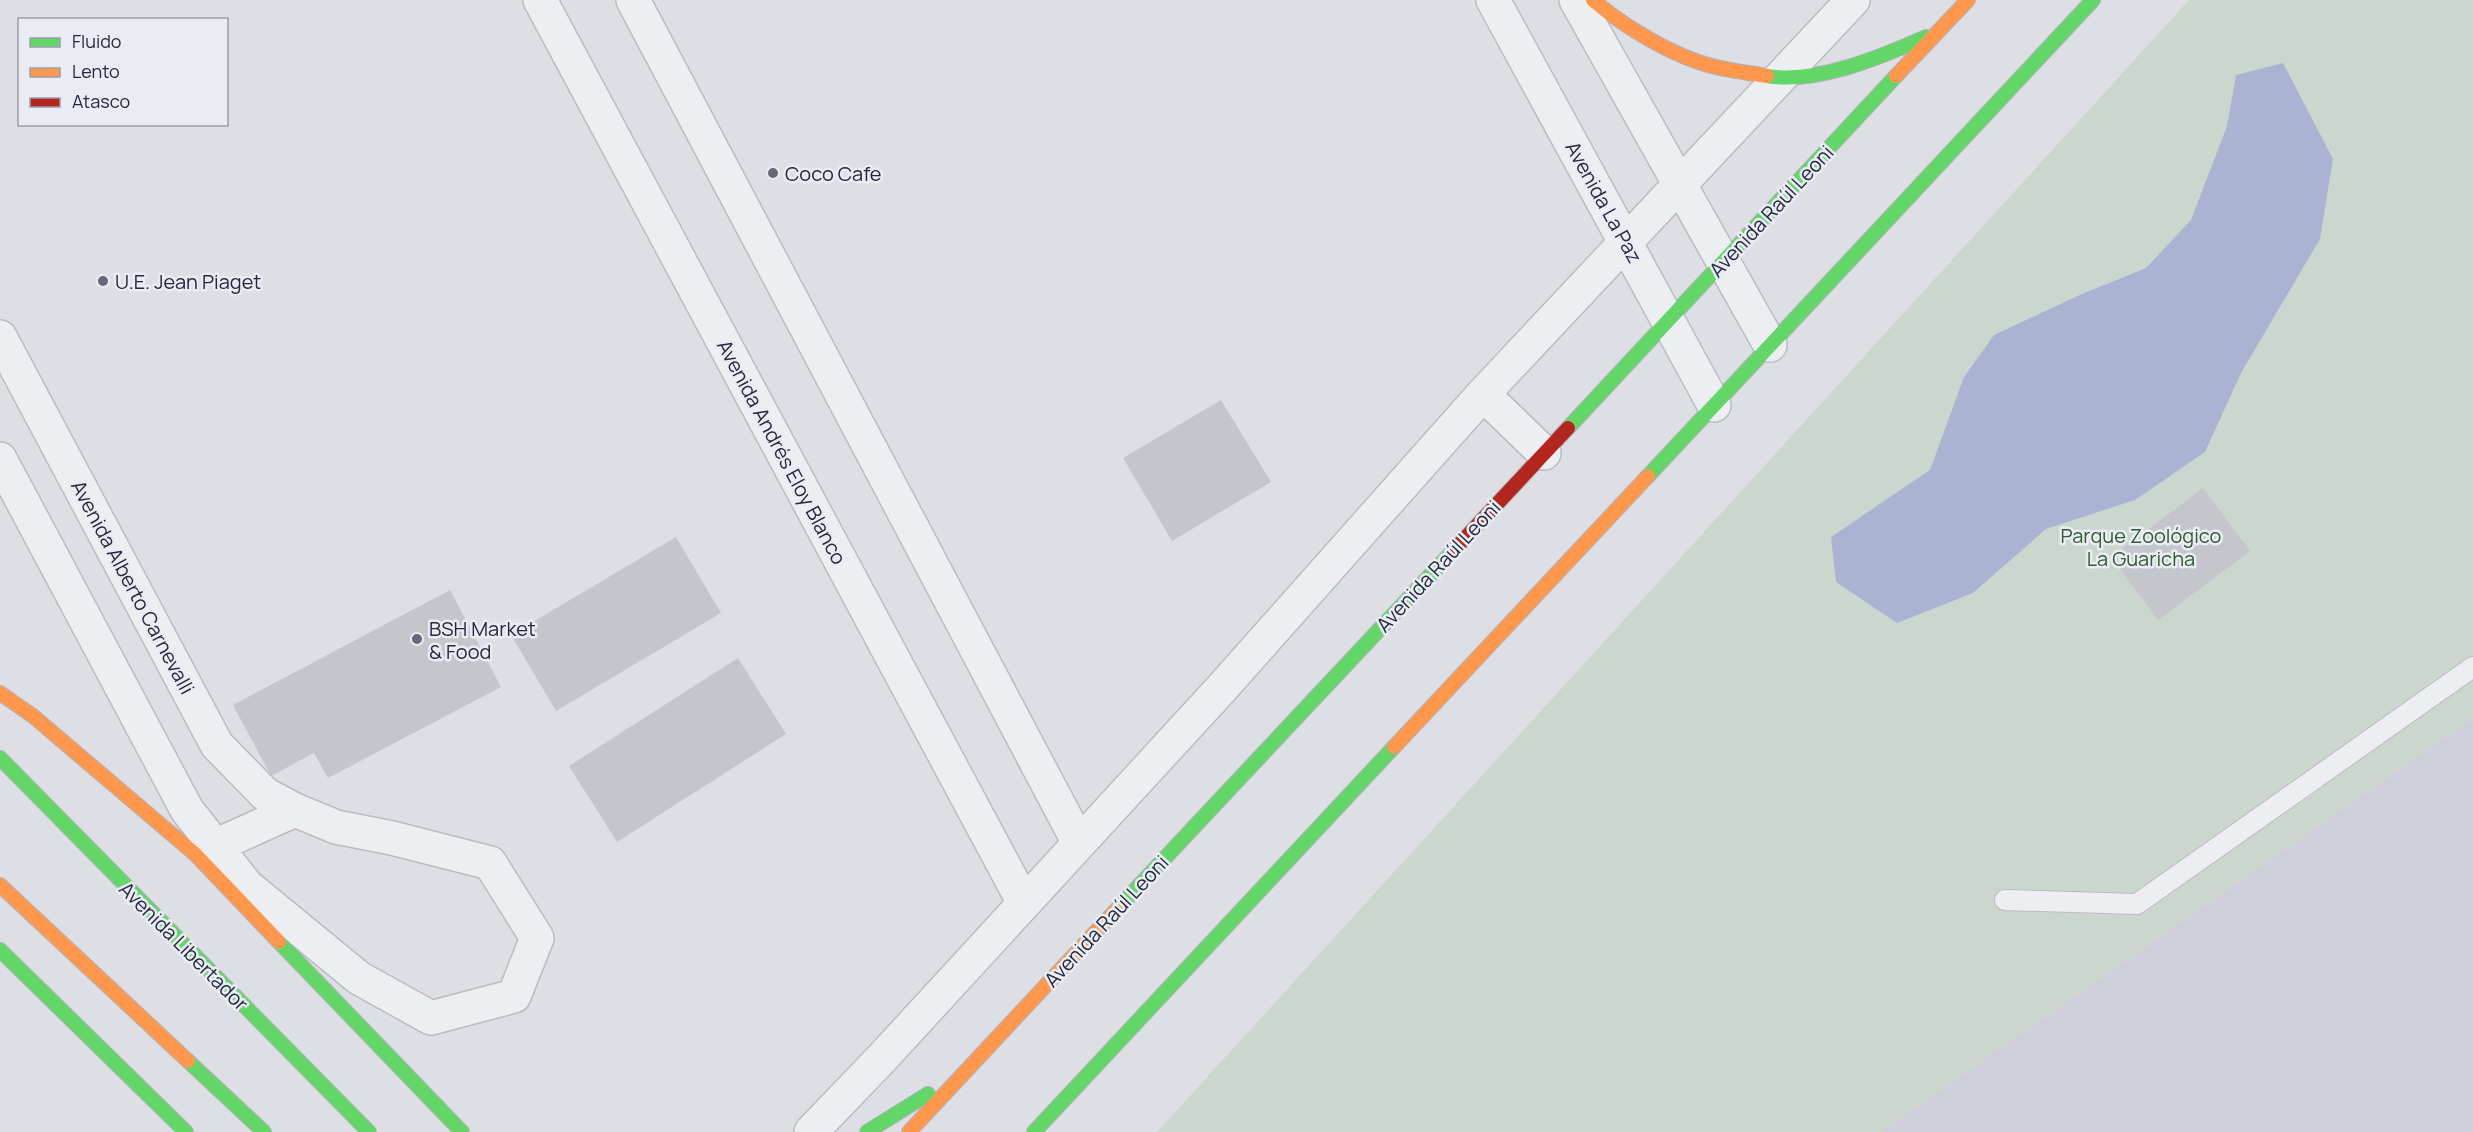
<svg xmlns="http://www.w3.org/2000/svg" width="2473" height="1132" font-family="Manrope,sans-serif">
  <style>
    .built { fill: #cecfda }
    .green { fill: #cbd7ce }
    .water { fill: #aab4d2 }
    .building { fill: #c5c6cc }
    .lines { fill: none; stroke-linecap: round; stroke-linejoin: round }
    .lane-casing { stroke: #bbbcc2; stroke-width: 22 }
    .street-casing { stroke: #bbbcc2; stroke-width: 36 }
    .fast-casing { stroke: #b0b1b9; stroke-width: 16 }
    .slow-casing { stroke: #b0b1b9; stroke-width: 16 }
    .jam-casing { stroke: #b0b1b9; stroke-width: 16 }
    .lane { stroke: #edeef1; stroke-width: 20 }
    .street { stroke: #edeef1; stroke-width: 33 }
    .fast { stroke: #63d668; stroke-width: 14 }
    .slow { stroke: #ff974d; stroke-width: 14 }
    .jam { stroke: #b3261e; stroke-width: 14 }
    .poi-dot { fill: #656878; stroke: #eaecf4; stroke-width: 2 }
    .labels { text-anchor: middle; dominant-baseline: central; stroke-width: 5; stroke-linejoin: round; paint-order: stroke }
    .poi-label { font-size: 20px; fill: #24283e; stroke: #eaecf4; text-anchor: start }
    .street-label { font-size: 20px; fill: #24283e; stroke: #eaecf4 }
    .park-label { font-size: 20px; fill: #315a32; stroke: #eaecf4 }
  </style>
  <rect width="100%" height="100%" fill="#dedfe4"/>
  <path class="built" d="M 2473,718 L 2473,1132 L 1881,1132 Z"/>
  <path class="green" d="M 2189,0 L 2473,0 L 2473,718 L 1881,1132 L 1157,1132 Z"/>
  <path class="water" d="M 2283,63 L 2333,159 L 2320,239 L 2241,373 L 2205,452 L 2135,500 L 2046,529 L 1973,593 L 1897,623 L 1836,582 L 1831,537 L 1930,470 L 1964,377 L 1994,335 L 2082,294 L 2146,268 L 2191,220 L 2227,126 L 2236,75 Z"/>
  <path class="building" d="M 1221,400 L 1271,482 L 1172,541 L 1123,458 Z
    M 2203,488 L 2250,551 L 2158,620 L 2111,557 Z
    M 676,537 L 721,613 L 556,711 L 511,635 Z
    M 450,590 L 501,687 L 328,778 L 314,753 L 271,776 L 233,705 Z
    M 738,658 L 786,734 L 617,842 L 569,766 Z"/>
  <g class="lines">
    <defs>
      <path id="lane" d="M 2005,900 L 2137,904 L 2473,667"/>
      <path id="street" d="M 540,0 L 1024,903
        M 633,0 L 1079,843
        M 1493,0 L 1714,405
        M 1576,0 L 1770,345
        M 0,337 L 217,745 L 265,794 L 295,810 L 336,827 L 392,838 L 490,863 L 537,938 L 514,996 L 431,1018 L 359,978 L 247,886 L 187,810 L 0,459
        M 1483,394 L 1544,453
        M 215,846 L 295,810
        M 811,1132 L 883,1057 L 1221,689 L 1483,394 L 1853,0"/>
      <path id="fast" d="M 1767,76 C 1817,84 1881,57 1926,37
        M 1568,428 L 1896,76
        M 1648,476 L 2093,0
        M 0,758 L 369,1132
        M 1119,907 L 1453,551
        M 279,942 L 462,1132
        M 0,950 L 186,1132
        M 188,1061 L 264,1132
        M 867,1132 L 928,1094
        M 1034,1132 L 1394,747"/>
      <path id="slow" d="M 1593,0 C 1624,27 1676,58 1716,67 C 1732,71 1750,73 1767,76
        M 1896,76 L 1968,0
        M 0,693 L 33,716 L 195,854 L 279,942
        M 1394,747 L 1648,476
        M 0,885 L 188,1061
        M 909,1132 L 1119,907"/>
      <path id="jam" d="M 1453,551 L 1568,428"/>
    </defs>
    <use href="#lane" class="lane-casing"/>
    <use href="#street" class="street-casing"/>
    <use href="#fast" class="fast-casing"/>
    <use href="#slow" class="slow-casing"/>
    <use href="#jam" class="jam-casing"/>
    <use href="#lane" class="lane"/>
    <use href="#street" class="street"/>
    <use href="#fast" class="fast"/>
    <use href="#slow" class="slow"/>
    <use href="#jam" class="jam"/>
  </g>
  <g class="poi-dot">
    <circle cx="773" cy="173" r="6"/>
    <circle cx="103" cy="281" r="6"/>
    <circle cx="417" cy="639" r="6"/>
  </g>
  <g class="labels">
    <g class="poi-label">
      <text x="785" y="173">Coco Cafe</text>
      <text x="115" y="281">U.E. Jean Piaget</text>
      <text x="429" y="628">BSH Market<tspan x="429" dy="23">&amp; Food</tspan></text>
    </g>
    <g class="street-label">
      <text transform="translate(1604 202) rotate(61)">Avenida La Paz</text>
      <text transform="translate(1771 211) rotate(-47)">Avenida Raúl Leoni</text>
      <text transform="translate(782 452) rotate(62)">Avenida Andrés Eloy Blanco</text>
      <text transform="translate(1438 566) rotate(-47)">Avenida Raúl Leoni</text>
      <text transform="translate(133 587) rotate(62)">Avenida Alberto Carnevalli</text>
      <text transform="translate(1106 921) rotate(-47)">Avenida Raúl Leoni</text>
      <text transform="translate(184 946) rotate(45)">Avenida Libertador</text>
    </g>
    <g class="park-label">
      <text x="2141" y="535">Parque Zoológico<tspan x="2141" dy="23">La Guaricha</tspan></text>
    </g>
  </g>
  <rect x="18" y="18" width="210" height="108" fill="#eaecf4" stroke="#9b9eab" stroke-width="1.5"/>
  <rect x="30" y="38" width="30" height="9" fill="#63d668" stroke="#9b9eab" stroke-width="1.5"/>
  <text x="72" y="48" font-size="18" fill="#24283e">Fluido</text>
  <rect x="30" y="68" width="30" height="9" fill="#ff974d" stroke="#9b9eab" stroke-width="1.5"/>
  <text x="72" y="78" font-size="18" fill="#24283e">Lento</text>
  <rect x="30" y="98" width="30" height="9" fill="#b3261e" stroke="#9b9eab" stroke-width="1.5"/>
  <text x="72" y="108" font-size="18" fill="#24283e">Atasco</text>
</svg>
